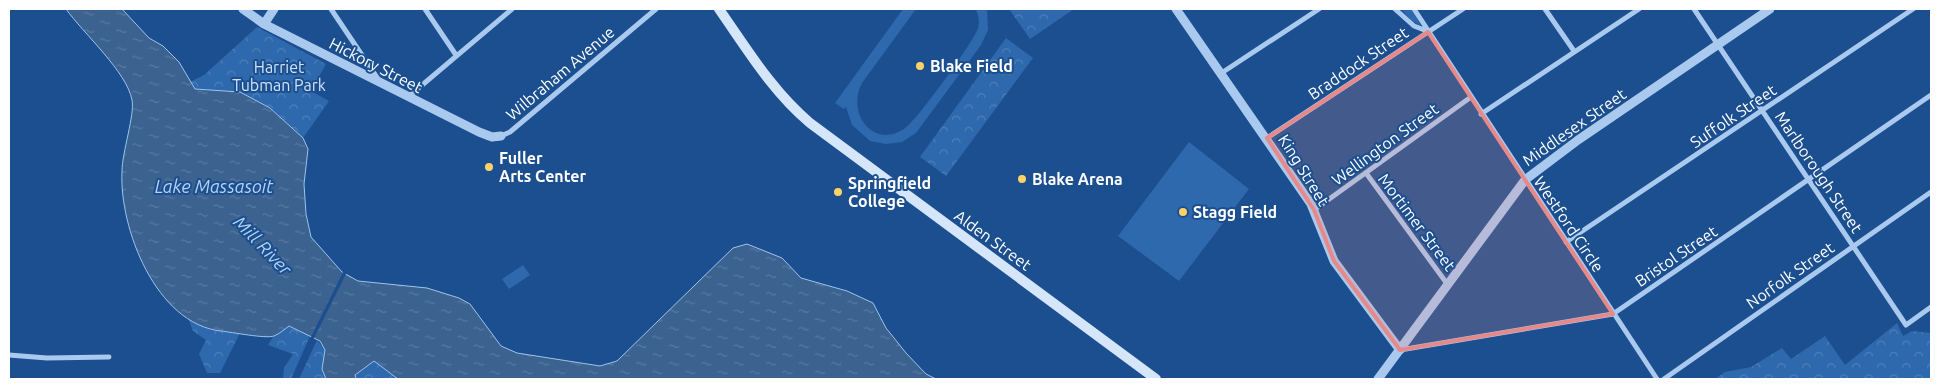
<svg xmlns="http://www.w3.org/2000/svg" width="1940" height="388" font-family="Ubuntu,sans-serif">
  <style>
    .green { fill: #2e69ad }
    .forest { fill: url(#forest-crowns) }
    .water { fill: url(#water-ripples); stroke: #9cc4f0 }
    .pier { fill: #1b4f8f }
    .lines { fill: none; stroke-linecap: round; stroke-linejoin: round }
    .minor { stroke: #a9c9ee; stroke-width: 5 }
    .tertiary { stroke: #a9c9ee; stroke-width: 9 }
    .secondary { stroke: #d6e6fa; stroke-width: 10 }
    .marked { fill: #e88989; fill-opacity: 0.2; stroke: #e88989; stroke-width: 4; stroke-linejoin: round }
    .poi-dot { fill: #ffd166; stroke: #1b4f8f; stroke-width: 2 }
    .labels { text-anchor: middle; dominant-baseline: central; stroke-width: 4; stroke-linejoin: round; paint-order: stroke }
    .street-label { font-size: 16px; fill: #fff; stroke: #1b4f8f }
    .poi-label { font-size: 16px; font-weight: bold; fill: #fff; stroke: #1b4f8f; text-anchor: start }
    .park-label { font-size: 16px; fill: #cfe3fa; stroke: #1b4f8f }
    .water-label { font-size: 18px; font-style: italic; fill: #b5d3f5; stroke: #1b4f8f }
  </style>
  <defs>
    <pattern id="forest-crowns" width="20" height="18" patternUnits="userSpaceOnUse" patternTransform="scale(1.25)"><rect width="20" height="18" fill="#2e69ad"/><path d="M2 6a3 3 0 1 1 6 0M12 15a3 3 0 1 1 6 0" fill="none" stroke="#4d80b9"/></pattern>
    <pattern id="water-ripples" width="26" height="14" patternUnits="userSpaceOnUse" patternTransform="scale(1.25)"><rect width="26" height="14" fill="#3c6290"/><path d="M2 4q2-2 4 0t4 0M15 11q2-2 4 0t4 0" fill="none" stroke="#597aa1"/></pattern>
  </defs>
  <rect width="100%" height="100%" fill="#1b4f8f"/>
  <path class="green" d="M 903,9 L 916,9 L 862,83 C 846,113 873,149 904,129 C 915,123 975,40 978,28 C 980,21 978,15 976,9 L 987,9 L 988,30 L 981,45 L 916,133 L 902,142 L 886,144 L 870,141 L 852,125 L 846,107 L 844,109 L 835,103 Z
    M 1401,9 L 1412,9 L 1421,26 L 1411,20 Z
    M 1189,142 L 1249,189 L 1179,281 L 1118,236 Z
    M 523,265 L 530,275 L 509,289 L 502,279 Z"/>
  <path class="forest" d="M 1009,9 L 1074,9 L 1030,39 Z
    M 257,27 L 326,64 L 311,91 L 329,101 L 303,138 L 271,108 L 240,92 L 195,89 L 190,82 L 204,75 Z
    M 1006,38 L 1033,58 L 946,176 L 920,157 Z
    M 188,318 L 211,330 L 240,333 L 220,373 L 207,373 L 199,354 L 206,340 L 193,331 Z
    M 1897,323 L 1903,336 L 1912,331 L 1931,333 L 1931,379 L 1715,379 L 1725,372 L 1751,367 L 1782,348 L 1791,359 L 1825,336 L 1845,365 Z
    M 289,326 L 310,336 L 291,379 L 283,379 L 284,368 L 293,354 L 268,345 L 273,337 Z
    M 317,340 L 325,350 L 322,369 L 326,379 L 299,379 Z
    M 374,361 L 398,379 L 356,379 L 355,375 Z"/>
  <path class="water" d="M 66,9 L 122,9 L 149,38 L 163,46 L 179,62 L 195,89 L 240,92 L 270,108 L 303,138 L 308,149 L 304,184 L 306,214 L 311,237 L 342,272 L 358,281 L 427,288 L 459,298 L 470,304 L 501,346 L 517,353 L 600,366 L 617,361 L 733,248 L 747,244 L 782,258 L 801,278 L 847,291 L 873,303 L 886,328 L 906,353 L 926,374 L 936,379 L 398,379 L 374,361 L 355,375 L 356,379 L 326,379 L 322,369 L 325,350 L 320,341 L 289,326 C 285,329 279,334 274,336 C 266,339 231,332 221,331 C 156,324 119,228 122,171 C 122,153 135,114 132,100 C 127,72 83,33 66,9 Z"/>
  <path class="pier" d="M 344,270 L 347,272 L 313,340 L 310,339 Z"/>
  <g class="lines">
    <path class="minor" d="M 331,9 L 378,79
      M 425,9 L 456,55
      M 1395,9 L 1414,26 L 1427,31
      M 1414,9 L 1657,379
      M 1545,9 L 1574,51
      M 1694,9 L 1906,325 L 1931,307
      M 1220,74 L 1319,9
      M 408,97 L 512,9
      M 1481,114 L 1639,9
      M 501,136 L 510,132 L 656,9
      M 1267,138 L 1463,9
      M 1366,173 L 1448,285
      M 1314,210 L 1471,97
      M 1566,242 L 1913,9
      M 1400,350 L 1613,314 L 1931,95
      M 9,355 L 47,358 L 109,357
      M 1664,379 L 1931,192"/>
    <path class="tertiary" d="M 243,9 L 264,24 L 479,132 L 492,137 L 501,136
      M 1176,9 L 1311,204 L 1334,261 L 1400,350
      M 264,24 L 274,9
      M 1378,379 L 1525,180 L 1578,140 L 1770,9"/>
    <path class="secondary" d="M 719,9 C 747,49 772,91 810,123 L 1156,379"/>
  </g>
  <path class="marked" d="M 1428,32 L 1613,314 L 1400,350 L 1334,261 L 1314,210 L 1267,138 Z"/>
  <g class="poi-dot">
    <circle cx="920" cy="66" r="5"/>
    <circle cx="489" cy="167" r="5"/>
    <circle cx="1022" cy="179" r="5"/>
    <circle cx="838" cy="192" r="5"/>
    <circle cx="1183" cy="212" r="5"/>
  </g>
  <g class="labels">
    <g class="street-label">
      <text transform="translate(1358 63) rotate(-34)">Braddock Street</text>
      <text transform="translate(376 65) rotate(27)">Hickory Street</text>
      <text transform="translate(560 73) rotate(-40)">Wilbraham Avenue</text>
      <text transform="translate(1733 116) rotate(-34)">Suffolk Street</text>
      <text transform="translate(1574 127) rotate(-35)">Middlesex Street</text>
      <text transform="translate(1385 144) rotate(-36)">Wellington Street</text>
      <text transform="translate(1304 170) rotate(58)">King Street</text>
      <text transform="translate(1819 172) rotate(56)">Marlborough Street</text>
      <text transform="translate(1417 222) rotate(53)">Mortimer Street</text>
      <text transform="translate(1569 224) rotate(56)">Westford Circle</text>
      <text transform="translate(993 240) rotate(36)">Alden Street</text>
      <text transform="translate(1676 256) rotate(-34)">Bristol Street</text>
      <text transform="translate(1790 275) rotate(-35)">Norfolk Street</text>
    </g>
    <g class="poi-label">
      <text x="930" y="66">Blake Field</text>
      <text x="499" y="158">Fuller<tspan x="499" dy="18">Arts Center</tspan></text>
      <text x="1032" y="179">Blake Arena</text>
      <text x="848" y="183">Springfield<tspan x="848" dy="18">College</tspan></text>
      <text x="1193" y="212">Stagg Field</text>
    </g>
    <g class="park-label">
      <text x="279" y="67">Harriet<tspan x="279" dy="18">Tubman Park</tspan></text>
    </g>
    <g class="water-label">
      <text x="214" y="186">Lake Massasoit</text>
      <text transform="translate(263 245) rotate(46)">Mill River</text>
    </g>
  </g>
  <rect width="1940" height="388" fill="none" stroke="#ffffff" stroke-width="20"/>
</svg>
